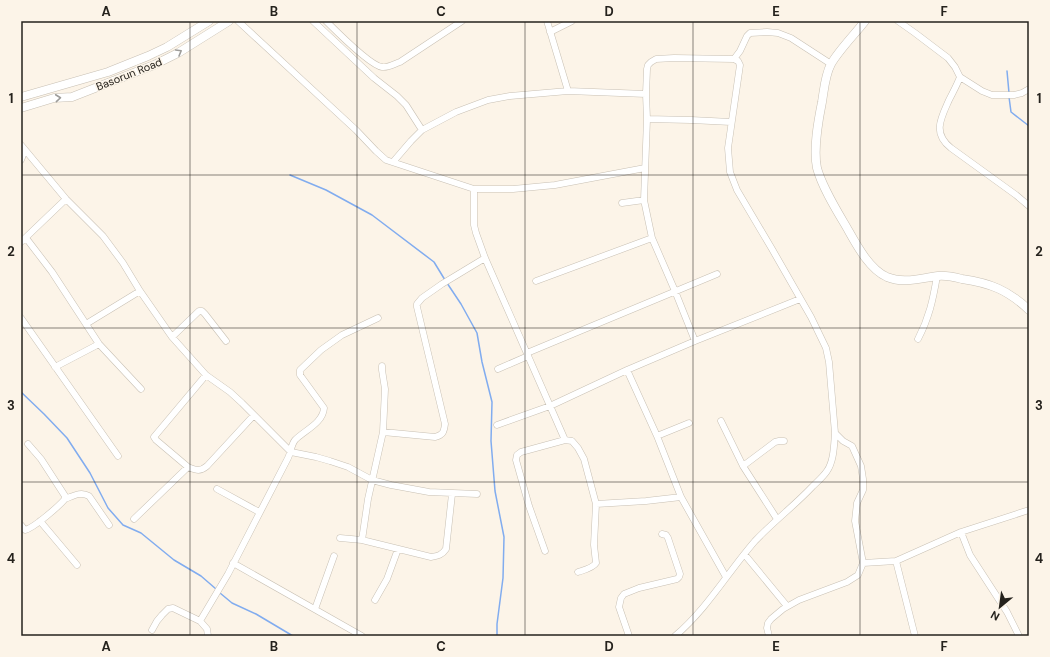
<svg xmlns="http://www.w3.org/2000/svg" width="1050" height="657" font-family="'DM Sans',sans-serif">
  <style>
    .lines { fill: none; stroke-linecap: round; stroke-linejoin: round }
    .stream { stroke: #81acef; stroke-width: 1.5 }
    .minor-casing { stroke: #c8c0b4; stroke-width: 7 }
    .secondary-casing { stroke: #c8c0b4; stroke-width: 9 }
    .minor { stroke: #fff; stroke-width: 6 }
    .secondary { stroke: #fff; stroke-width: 8 }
    .oneway { stroke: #9d9c99 }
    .grid { fill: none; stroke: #25221d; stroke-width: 1; stroke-opacity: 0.55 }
    .labels { text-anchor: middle; stroke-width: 3; stroke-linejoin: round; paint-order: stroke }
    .street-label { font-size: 11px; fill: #25221d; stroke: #fcf4e8 }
    .neatline { fill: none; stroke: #25221d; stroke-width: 1.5 }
    .grid-label { font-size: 13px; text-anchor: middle; font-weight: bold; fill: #25221d }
  </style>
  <rect width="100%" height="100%" fill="#fcf4e8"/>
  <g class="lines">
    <!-- stream -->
    <path class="stream" d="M1007 71 1009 93
      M1009 97 1011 112 1029 126
      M290 175 326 190 372 215 434 262 445 280
      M447 283 461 304 477 333 482 362 492 402 491 441 495 491 504 537 503 578 497 624V636
      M21 392 44 414 67 438 90 473 108 508 123 525 141 533 174 560 201 576 216 589
      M220 593 232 603 256 614 293 636"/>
    <defs>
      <path id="minor" d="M238 21 356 130 376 151 386 160 474 189H513L555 185 645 168
        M313 21 374 78 397 96 406 105 422 130
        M326 21C335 30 371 66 382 67 388 68 394 64 400 62L462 21
        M547 21 568 91
        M898 21 915 33 948 58 955 67 960 77 982 91 992 95H1014L1022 93 1029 89
        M550 32 572 21
        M734 59 740 51 747 36 750 33 767 32 778 33 791 38 831 64
        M960 77C957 85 953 92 949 100 941 118 932 133 951 148L1016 195 1029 206
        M647 119 691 120 731 122
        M21 145 66 199 103 236 123 263 140 291 172 337 206 375 230 392 242 403 291 452 316 457 330 461 348 467 372 480 391 485 429 492 477 494
        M21 160 25 150
        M393 162 411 141 422 130 456 112 488 100 510 96 568 91 646 94
        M474 189V225L476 233 485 258 565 440 572 441 578 448 584 459 596 504 594 545 596 563C593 568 584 570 578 572
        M622 203 644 200
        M26 238 52 272 99 344 141 389
        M21 242 66 199
        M536 281 652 238
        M21 318 118 456
        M86 324 140 291
        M172 337 199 311H202L205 314 226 341
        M918 339C929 318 933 300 937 276
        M695 341 675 291 652 238 644 200 647 119 646 94 647 69 648 65 651 62 656 59 674 58 734 59 738 61 740 65 728 148 730 172 737 190 772 249 811 317 826 348 829 362 835 433 843 441 852 446 861 466 863 479V490L857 503 855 521 863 563 858 575 847 582 799 600 783 609 771 619 768 623 767 628 769 636
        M527 353 717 274
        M382 366V370L385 389 383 432 368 499 362 540 431 557C438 556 442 555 446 549L452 494
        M55 367 99 344
        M498 369 528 356
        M627 370 657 436 681 497 726 577
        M721 421 743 466 777 519
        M497 425 550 406 627 370 695 341 800 299
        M383 432 435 437C443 435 444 432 445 424L417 307V304L422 298 442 284 485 258
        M657 436 689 423
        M743 466 775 442 779 441H784
        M188 467 156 440 154 437 206 375
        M217 489 259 512
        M65 499C73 496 81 491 89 496L109 525
        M596 504 646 501 681 497
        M134 519 188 467C196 470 200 472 207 466L254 415
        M40 521 77 565
        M21 525 25 530C34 528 59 506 65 499V496L41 459 28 444
        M961 532 970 555 1007 612 1019 636
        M340 538 362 540
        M545 551 529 506 516 460 517 455 521 452 565 440
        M745 555 787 606
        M896 561 915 636
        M233 563 362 636
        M863 563 896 561 961 532 1029 510
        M375 600 387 579 398 549
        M315 609 334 556
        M200 621 228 574 288 458C291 452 291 445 295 440 305 430 323 423 324 408L300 375V370L321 350 342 335 378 318
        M152 630 157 621 162 615 168 609 173 608 200 621 207 629 208 636
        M629 636 619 607 621 598 624 594 639 588 677 579 679 577 680 574 668 538 666 535 662 534
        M675 636C707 609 728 572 755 541 773 522 794 506 812 487 817 482 823 477 827 471 834 461 834 445 835 433"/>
      <path id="secondary" d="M865 21C855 34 839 50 831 64 825 75 824 90 822 102 818 122 813 149 817 168 822 187 837 211 847 228 856 244 869 269 887 277 904 284 921 278 938 276 946 275 954 277 962 279 990 283 1008 290 1029 310
        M21 97 108 72 148 56 167 47 209 21
        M21 108 54 98 72 97 154 65 178 53 229 21"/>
    </defs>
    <!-- minor casing -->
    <use href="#minor" class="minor-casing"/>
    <!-- secondary casing -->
    <use href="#secondary" class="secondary-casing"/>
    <!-- minor -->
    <use href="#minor" class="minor"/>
    <!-- secondary -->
    <use href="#secondary" class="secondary"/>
  </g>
  <!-- one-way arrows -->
  <defs><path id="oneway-chevron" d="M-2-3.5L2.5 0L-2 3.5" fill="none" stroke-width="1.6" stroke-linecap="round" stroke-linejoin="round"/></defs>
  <g class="oneway">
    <use href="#oneway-chevron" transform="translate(179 52) rotate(-30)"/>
    <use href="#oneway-chevron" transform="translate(58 98) rotate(-6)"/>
  </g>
  <!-- grid -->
  <path class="grid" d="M190 21V636M357 21V636M525 21V636M693 21V636M860 21V636M21 175H1029M21 328H1029M21 482H1029"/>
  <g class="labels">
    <!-- street labels -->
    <g class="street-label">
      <text transform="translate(129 74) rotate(-22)" y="4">Basorun Road</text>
    </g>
  </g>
  <!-- border -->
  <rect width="1050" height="657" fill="none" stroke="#fcf4e8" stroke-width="44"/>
  <!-- north arrow -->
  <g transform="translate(1000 607) rotate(209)" stroke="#fcf4e8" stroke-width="3" paint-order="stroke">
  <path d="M0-3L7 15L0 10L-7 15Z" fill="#25221d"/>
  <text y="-6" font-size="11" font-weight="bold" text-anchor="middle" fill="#25221d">N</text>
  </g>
  <rect x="22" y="22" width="1006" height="613" class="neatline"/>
  <g class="grid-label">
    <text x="106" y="16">A</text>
    <text x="274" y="16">B</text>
    <text x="441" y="16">C</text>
    <text x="609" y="16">D</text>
    <text x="776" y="16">E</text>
    <text x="944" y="16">F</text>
    <text x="11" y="103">1</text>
    <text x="1039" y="103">1</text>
    <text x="11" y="256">2</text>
    <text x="1039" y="256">2</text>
    <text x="11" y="410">3</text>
    <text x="1039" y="410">3</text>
    <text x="11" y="563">4</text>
    <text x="1039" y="563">4</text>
    <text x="106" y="651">A</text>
    <text x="274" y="651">B</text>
    <text x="441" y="651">C</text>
    <text x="609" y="651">D</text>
    <text x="776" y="651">E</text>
    <text x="944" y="651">F</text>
  </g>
</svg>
